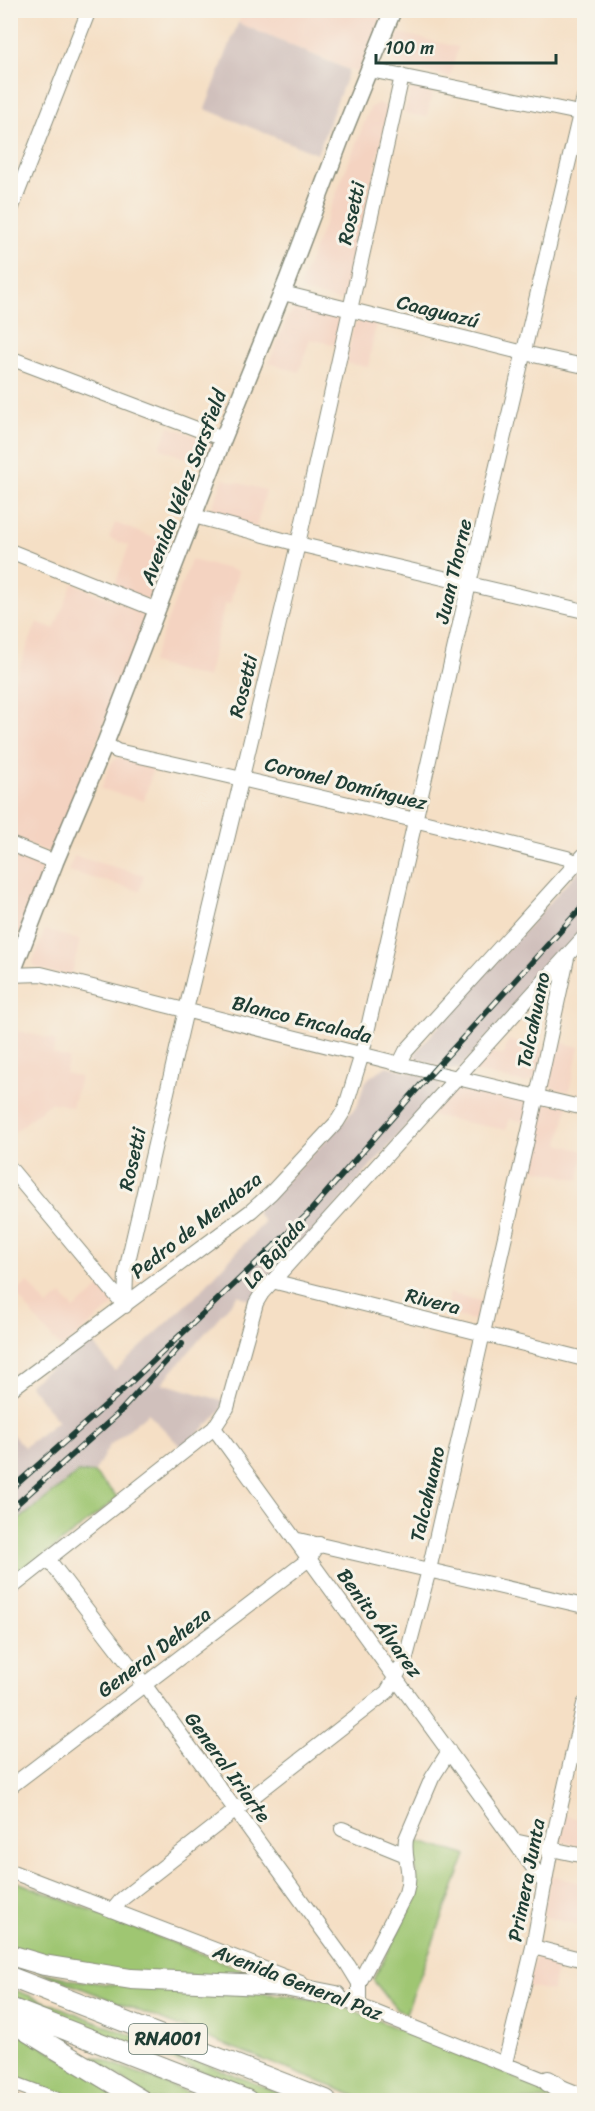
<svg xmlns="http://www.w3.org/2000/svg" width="595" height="2111" font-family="Sriracha,sans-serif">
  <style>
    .built { fill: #f4d3c1 }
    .industrial { fill: #d0c0bc }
    .green { fill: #9fc672; stroke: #5f8253; stroke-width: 1.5 }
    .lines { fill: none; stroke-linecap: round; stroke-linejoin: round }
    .minor-casing { stroke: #8a8e7c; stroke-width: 16 }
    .major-casing { stroke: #8a8e7c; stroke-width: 19 }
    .highway-casing { stroke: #8a8e7c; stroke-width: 22 }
    .minor { stroke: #fff; stroke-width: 14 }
    .major { stroke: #fff; stroke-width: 16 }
    .highway { stroke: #fff; stroke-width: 20 }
    .rail-casing { stroke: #1f3d34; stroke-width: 6 }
    .rail { stroke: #f7f3e8; stroke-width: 4; stroke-dasharray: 11; stroke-linecap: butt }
    .labels { text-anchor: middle; stroke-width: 6; stroke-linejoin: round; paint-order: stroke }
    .shield { fill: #f7f3e8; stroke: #60746a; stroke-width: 1.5 }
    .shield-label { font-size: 18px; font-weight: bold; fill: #1f3d34 }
    .street-label { font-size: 20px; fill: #1f3d34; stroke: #f7f3e8 }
  </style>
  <rect width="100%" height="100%" fill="#f7f3e8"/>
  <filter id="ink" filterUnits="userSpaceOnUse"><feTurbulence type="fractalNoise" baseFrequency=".0167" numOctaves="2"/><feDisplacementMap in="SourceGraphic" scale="12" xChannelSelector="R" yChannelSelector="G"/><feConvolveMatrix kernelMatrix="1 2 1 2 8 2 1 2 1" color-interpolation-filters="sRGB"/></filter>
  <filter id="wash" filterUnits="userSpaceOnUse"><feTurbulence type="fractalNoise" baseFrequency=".008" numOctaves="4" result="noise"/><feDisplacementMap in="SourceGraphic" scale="24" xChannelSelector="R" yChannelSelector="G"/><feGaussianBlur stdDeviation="1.35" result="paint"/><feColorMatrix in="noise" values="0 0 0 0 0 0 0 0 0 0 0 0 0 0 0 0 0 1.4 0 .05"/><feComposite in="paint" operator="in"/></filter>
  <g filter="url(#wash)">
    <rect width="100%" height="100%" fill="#f5dfc5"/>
    <!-- built -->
    <path class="built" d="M243 11H388L363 75 238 23Z
      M399 33 458 47 450 77 398 66 394 63 391 54Z
      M418 85 433 87 427 117 404 113 411 90Z
      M378 103 389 108 346 298 339 301 302 291 300 285 370 108Z
      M307 306 338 315 341 321 336 345 310 339 299 372 269 363 287 317 295 309Z
      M365 320 376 323 368 367 346 363 353 327 360 321Z
      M169 426 208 441 212 445 213 448 207 467 160 448Z
      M223 479 266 490 256 528 214 516 212 508Z
      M115 523 175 546 156 594 152 599H145L114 587 129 546 109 538Z
      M191 560 238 571 230 604 225 603 207 678 151 663Z
      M73 583 141 612 145 618V622L54 850 48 852 11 838V792L16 778 11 775 10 680 14 681 37 622 54 629Z
      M118 757 154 765 144 801 101 789 111 763Z
      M18 854 45 867 10 964V874Z
      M74 856 144 875 140 891 68 871Z
      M45 930 80 940 71 977 36 968 34 965 33 961Z
      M11 1029 56 1040 53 1054 69 1058 65 1073 80 1077 72 1107 51 1102 11 1135Z
      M508 1040 545 1049 535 1078 525 1083 471 1071 486 1051 504 1055Z
      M556 1041 579 1047 569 1092 553 1088 548 1083V1076Z
      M462 1084 530 1098 526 1122 510 1119 506 1130 429 1115 456 1086Z
      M542 1103 568 1105 559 1144 584 1151 579 1180 525 1167Z
      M28 1282 47 1306 62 1295 74 1309 101 1287 115 1304 61 1349 15 1293Z
      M449 1293 485 1302 480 1317 474 1320 445 1314Z
      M564 1815 584 1820V1847L565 1843 561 1839 560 1833Z
      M551 1876 584 1884V1900L578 1925 542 1916Z
      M539 1955 559 1958 552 1991 526 1986 536 1958Z"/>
    <!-- industrial -->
    <path class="industrial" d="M238 23 349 70 317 154 205 109Z
      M584 864V929L459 1069 449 1070 415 1057 416 1052Z
      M387 1066 440 1080 441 1087 252 1301 238 1295 162 1383 224 1401 221 1411 183 1449 148 1413 109 1446 94 1473H78L11 1526V1433L24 1447 58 1421 29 1384 89 1338 115 1371 194 1298 264 1222 256 1212 315 1152 358 1105 364 1084 370 1077Z"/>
    <!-- green -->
    <path class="green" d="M78 1473H94L118 1498 11 1581V1526Z
      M416 1841 466 1855 406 2013 397 2010 373 1980C387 1951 414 1910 416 1879 417 1869 414 1860 411 1851Z
      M10 1879 269 1980 119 1973 11 1952Z
      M35 1970 74 1980 115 1985 283 1995 333 2002 506 2073 558 2100H366Z
      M10 1988 298 2100H274L11 1997Z
      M10 2027 133 2100H70L11 2077Z
      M94 2056 207 2100H151L123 2079 93 2060Z"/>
  </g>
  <g filter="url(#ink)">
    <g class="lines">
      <defs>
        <path id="minor" d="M370 70 584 114
          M10 212 89 10
          M283 293 524 353 584 366
          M10 358 223 439
          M194 516 298 544 584 611
          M10 551 157 610
          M105 744 117 751C268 784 417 820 567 858L577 863
          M10 844 55 862
          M10 975 41 974 432 1072 584 1108
          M400 1063 406 1051 584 855
          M10 1168 125 1306
          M272 1281 584 1359
          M125 1306 126 1273 129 1257 186 1010 298 544 402 76
          M10 1390 251 1211 271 1193 337 1122 345 1109 362 1054 469 584 584 97
          M214 1428 545 1884
          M294 1539 584 1606
          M48 1559 144 1684 348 1965 359 1983V2005
          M10 1589 214 1428 227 1408 256 1303 262 1293 584 937
          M10 1787 309 1559 319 1544
          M342 1829 406 1855
          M514 1841 584 1856
          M10 1871 301 1983
          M113 1910 122 1899 387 1692 405 1661 429 1570 537 1096 567 958
          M533 1947 584 1960
          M359 1983 406 1893C413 1871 403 1860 406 1839L432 1778 449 1751
          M327 1993 584 2096
          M505 2063 533 1947 551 1848 584 1704
          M10 2082 58 2100
          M10 2100H12"/>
        <path id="major" d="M10 978 55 862 105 744 223 439 287 281 342 136 393 10"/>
        <path id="highway" d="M10 1955 44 1965 131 1979 285 1986 336 1996
          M10 1977 326 2100
          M10 2008 247 2100
          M10 2021 141 2100
          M548 2081 575 2100"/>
      </defs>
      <!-- minor casing -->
      <use href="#minor" class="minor-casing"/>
      <!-- major casing -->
      <use href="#major" class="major-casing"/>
      <!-- highway casing -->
      <use href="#highway" class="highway-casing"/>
      <!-- minor -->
      <use href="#minor" class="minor"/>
      <!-- major -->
      <use href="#major" class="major"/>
      <!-- highway -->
      <use href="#highway" class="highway"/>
      <defs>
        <path id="rail" d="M10 1490 115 1397 307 1215 432 1072 584 905
          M10 1510 117 1415 182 1344"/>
      </defs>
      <!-- rail casing -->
      <use href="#rail" class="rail-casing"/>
      <!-- rail -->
      <use href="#rail" class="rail"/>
    </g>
  </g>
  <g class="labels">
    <!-- shield labels -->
    <rect class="shield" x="129" y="2024" width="78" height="30" rx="4.5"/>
    <g class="shield-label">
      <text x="168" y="2045">RNA001</text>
    </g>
    <!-- street labels -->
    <g class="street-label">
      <text transform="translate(351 213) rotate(-77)" y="7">Rosetti</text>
      <text transform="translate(438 311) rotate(14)" y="7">Caaguazú</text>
      <text transform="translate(183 487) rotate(-69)" y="7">Avenida Vélez Sarsfield</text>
      <text transform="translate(453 571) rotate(-77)" y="7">Juan Thorne</text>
      <text transform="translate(243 686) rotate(-76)" y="7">Rosetti</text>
      <text transform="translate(346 783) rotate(14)" y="7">Coronel Domínguez</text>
      <text transform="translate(302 1019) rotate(14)" y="7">Blanco Encalada</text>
      <text transform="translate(533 1020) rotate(-78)" y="7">Talcahuano</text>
      <text transform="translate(132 1159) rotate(-77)" y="7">Rosetti</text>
      <text transform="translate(196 1225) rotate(-38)" y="7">Pedro de Mendoza</text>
      <text transform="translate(274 1253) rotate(-50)" y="7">La Bajada</text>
      <text transform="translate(433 1301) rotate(14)" y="7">Rivera</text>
      <text transform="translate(427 1494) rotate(-77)" y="7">Talcahuano</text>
      <text transform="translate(380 1623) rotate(54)" y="7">Benito Álvarez</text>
      <text transform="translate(154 1652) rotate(-37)" y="7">General Deheza</text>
      <text transform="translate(228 1767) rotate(54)" y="7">General Iriarte</text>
      <text transform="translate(526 1880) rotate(-79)" y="7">Primera Junta</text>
      <text transform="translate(298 1982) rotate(21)" y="7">Avenida General Paz</text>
    </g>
  </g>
  <!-- margin -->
  <rect width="595" height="2111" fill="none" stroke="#f7f3e8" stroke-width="36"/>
  <!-- scale -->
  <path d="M376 54v9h180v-9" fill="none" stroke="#1f3d34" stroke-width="3"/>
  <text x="385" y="54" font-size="18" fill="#1f3d34" stroke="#f7f3e8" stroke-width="4.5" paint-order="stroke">100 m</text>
</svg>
